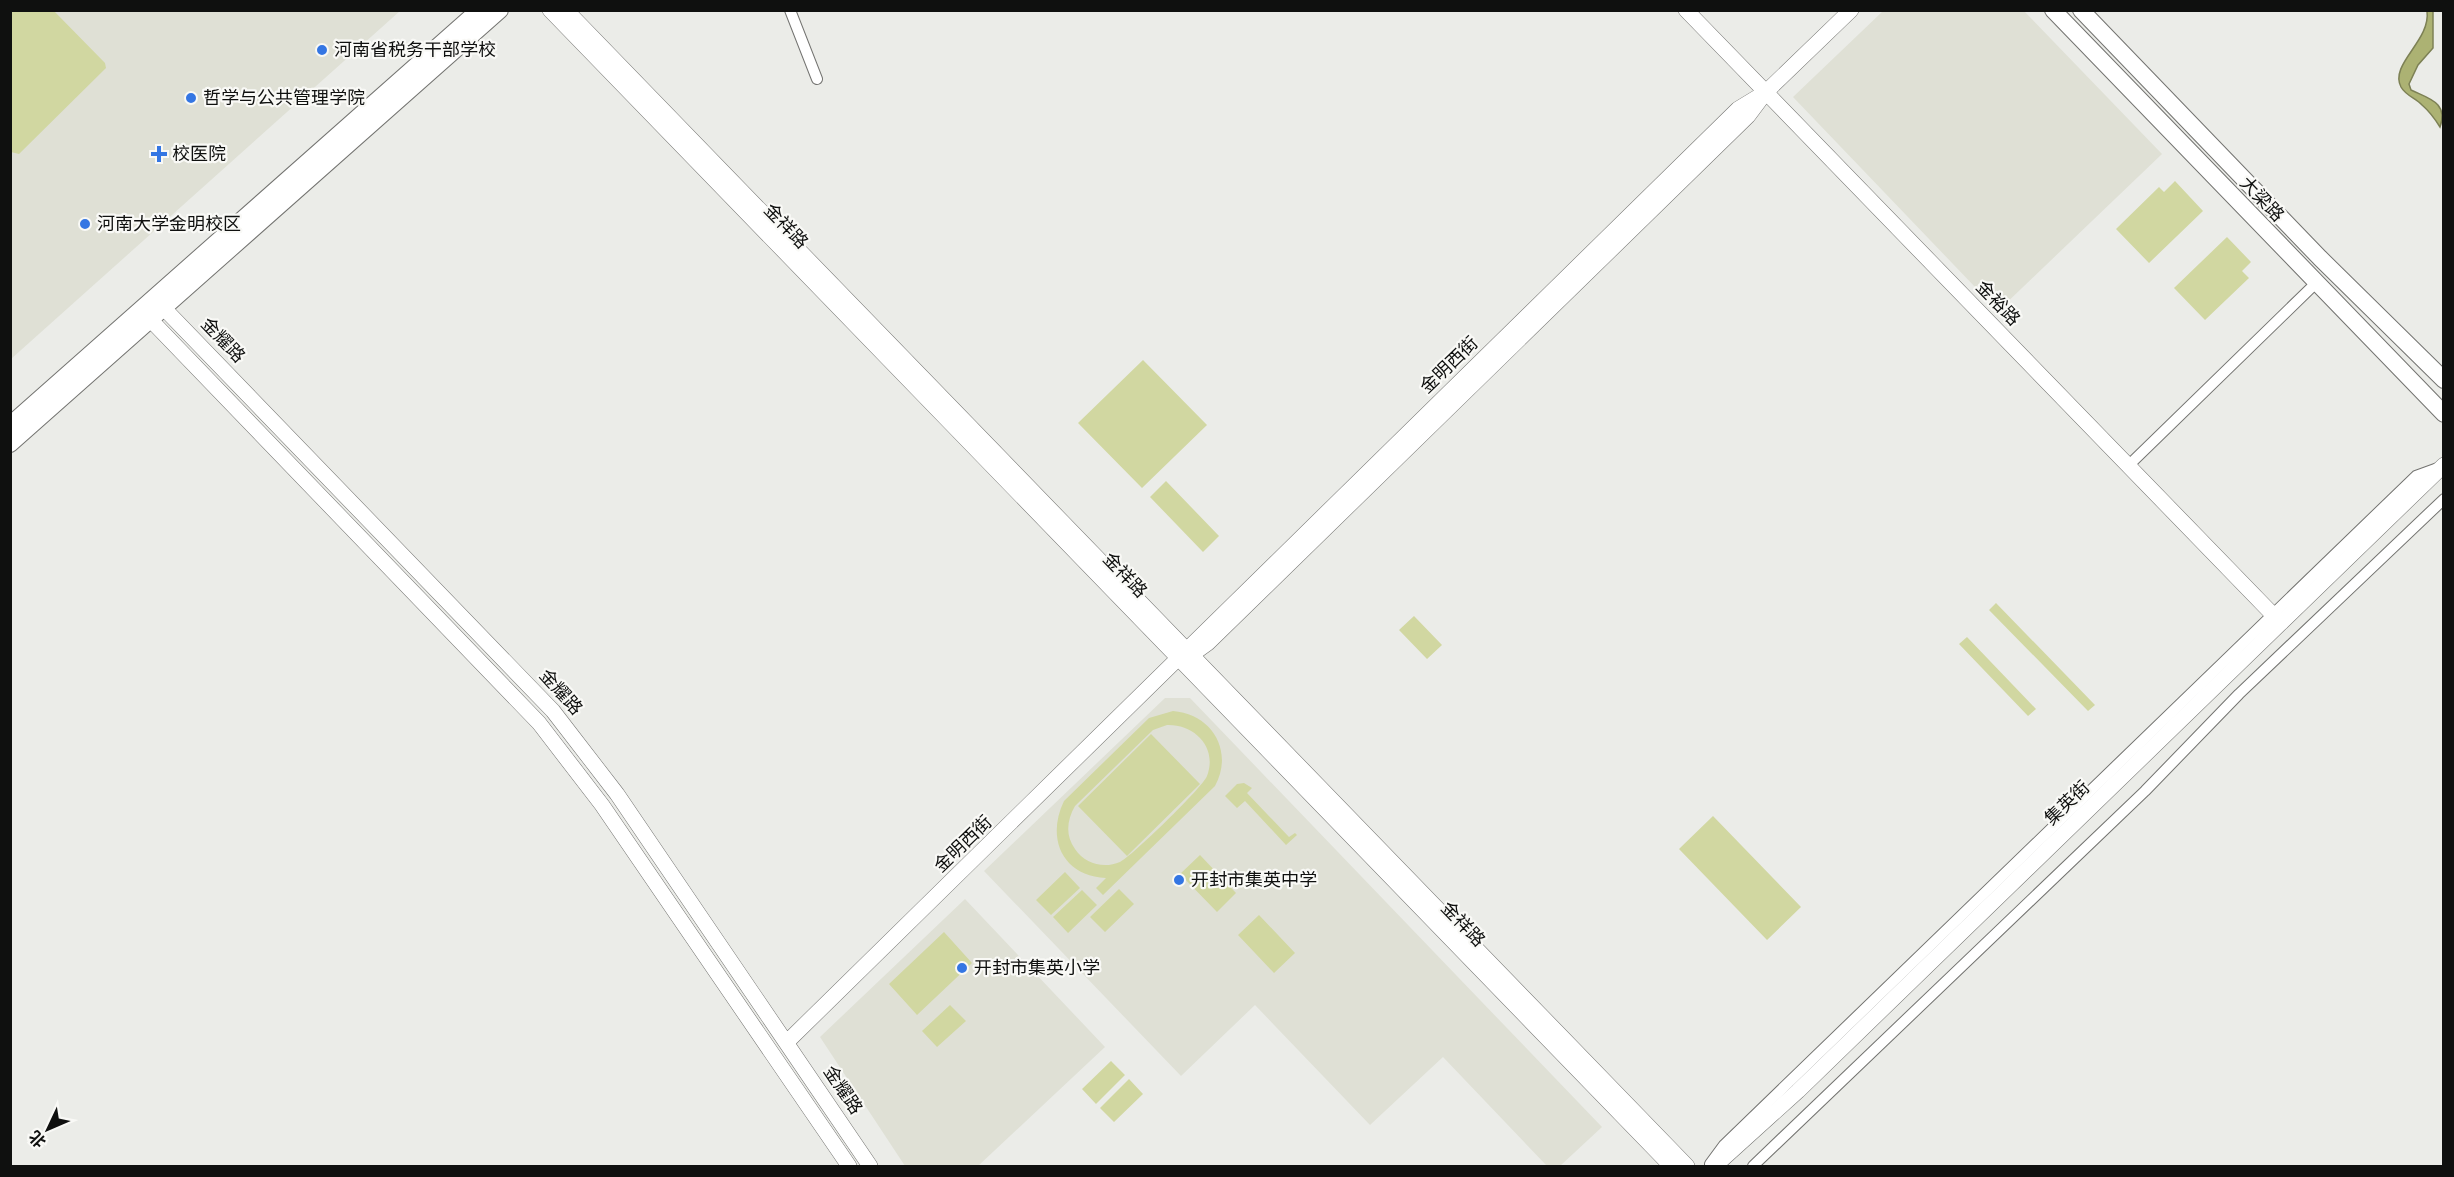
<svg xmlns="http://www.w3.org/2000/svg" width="2454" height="1177" font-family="Rubik,'Noto Sans SC',sans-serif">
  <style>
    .built { fill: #dfe0d5 }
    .green { fill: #d1d7a1; fill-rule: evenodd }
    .water { fill: #acb273; stroke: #7d8155; stroke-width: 1.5 }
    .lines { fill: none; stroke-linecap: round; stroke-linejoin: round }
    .street-casing { stroke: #737370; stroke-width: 12 }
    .secondary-casing { stroke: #737370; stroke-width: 16 }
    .primary-casing { stroke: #737370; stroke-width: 18 }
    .street { stroke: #fff; stroke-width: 10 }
    .secondary { stroke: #fff; stroke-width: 15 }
    .primary { stroke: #fff; stroke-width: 16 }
    .poi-dot { fill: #3476e3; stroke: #f9f9f6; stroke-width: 2 }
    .labels { text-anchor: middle; stroke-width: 4.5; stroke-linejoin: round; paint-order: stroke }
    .poi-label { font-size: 18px; fill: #0f100f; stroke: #f9f9f6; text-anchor: start }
    .street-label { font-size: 18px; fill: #0f100f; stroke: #f9f9f6 }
  </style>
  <rect width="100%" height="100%" fill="#ebece8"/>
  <!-- built -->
  <path class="built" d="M11 11H400L11 359Z
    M1883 11H2024L2162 154 1998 311 1793 97Z
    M1165 698H1190L1602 1127 1560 1166H1547L1443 1057 1370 1125 1255 1005 1181 1076 984 871Z
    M965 899 1105 1047 978 1166H905L820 1037Z"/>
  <!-- green -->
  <path class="green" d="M11 10 54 11 105 63 106 68 19 154 11 152Z
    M2175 181 2203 211 2149 263 2116 229 2159 187 2164 192Z
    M2227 237 2251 262 2242 271 2249 278 2205 320 2174 288Z
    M1143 360 1207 425 1142 488 1078 423Z
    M1166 481 1219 536 1203 552 1150 497Z
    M1996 603 2095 705 2088 711 1989 610Z
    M1414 616 1442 645 1427 659 1399 630Z
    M1967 637 2036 709 2028 716 1959 644Z
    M1173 711C1212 714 1234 751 1215 786L1103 895 1096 888 1106 878C1062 876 1046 838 1064 801L1149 718ZM1167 725C1194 724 1218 747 1207 776 1203 787 1131 857 1120 862 1104 869 1085 864 1075 849 1065 835 1067 820 1075 806L1153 730Z
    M1151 734 1200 784 1127 856 1078 806Z
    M1244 783 1252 788 1247 793 1289 837 1295 833 1297 835 1286 845 1245 801 1237 808 1225 796 1237 784Z
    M1713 816 1801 907 1767 940 1679 849Z
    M1200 855 1236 893 1217 912 1180 874Z
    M1065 872 1080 888 1051 915 1036 900Z
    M1119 889 1134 904 1105 932 1090 917Z
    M1082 890 1097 905 1068 933 1053 917Z
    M1259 915 1295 953 1274 973 1238 935Z
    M944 932 972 963 917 1015 889 984Z
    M950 1005 966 1021 937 1047 922 1031Z
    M1111 1061 1125 1075 1096 1104 1082 1089Z
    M1129 1079 1143 1094 1114 1122 1100 1108Z"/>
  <!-- water -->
  <path class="water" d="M2427 11H2433V48L2418 65 2409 84 2411 90C2427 98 2449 102 2440 127 2435 119 2429 111 2422 105 2416 98 2406 96 2401 87 2389 64 2431 41 2427 11Z"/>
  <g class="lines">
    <defs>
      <path id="street" d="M790 10 817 79
        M2129 465 2316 283
        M1710 1164 1724 1145 2416 476 2438 468
        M1753 1166 2145 791 2239 694 2444 499"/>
      <path id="secondary" d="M550 10 1671 1166
        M566 10 1687 1166
        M1686 10 2281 623
        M155 299 553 711 617 794 870 1166
        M143 312 539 723 602 805 849 1166
        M1190 656 1208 643 1748 116 1766 92 1851 10
        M787 1042 1738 109 1766 92
        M1715 1166 1798 1091 2444 465"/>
      <path id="primary" d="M2053 10 2444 414
        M2081 10 2320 258 2444 380
        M10 425 479 10
        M10 444 500 10"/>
    </defs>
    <!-- street casing -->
    <use href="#street" class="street-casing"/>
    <!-- secondary casing -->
    <use href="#secondary" class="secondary-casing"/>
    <!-- primary casing -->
    <use href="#primary" class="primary-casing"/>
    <!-- street -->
    <use href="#street" class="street"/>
    <!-- secondary -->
    <use href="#secondary" class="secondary"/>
    <!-- primary -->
    <use href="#primary" class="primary"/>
  </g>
  <!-- markers -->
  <g class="poi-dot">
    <circle cx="322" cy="50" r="6"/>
    <circle cx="191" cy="98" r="6"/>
    <path d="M156 145h6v6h6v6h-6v6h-6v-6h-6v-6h6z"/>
    <circle cx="85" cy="224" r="6"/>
    <circle cx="1179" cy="880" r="6"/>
    <circle cx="962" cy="968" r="6"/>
  </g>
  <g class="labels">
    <!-- poi labels -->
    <g class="poi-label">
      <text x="334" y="56">河南省税务干部学校</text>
      <text x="203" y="104">哲学与公共管理学院</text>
      <text x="172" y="160">校医院</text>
      <text x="97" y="230">河南大学金明校区</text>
      <text x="1191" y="886">开封市集英中学</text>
      <text x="974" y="974">开封市集英小学</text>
    </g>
    <!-- street labels -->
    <g class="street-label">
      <text transform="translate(2262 199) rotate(46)" y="6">大梁路</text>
      <text transform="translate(786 226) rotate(46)" y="6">金祥路</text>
      <text transform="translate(1998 303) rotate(46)" y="6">金裕路</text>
      <text transform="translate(223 340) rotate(46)" y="6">金耀路</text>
      <text transform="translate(1449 365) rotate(-44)" y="6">金明西街</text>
      <text transform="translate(1125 575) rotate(46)" y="6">金祥路</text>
      <text transform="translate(561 692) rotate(48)" y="6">金耀路</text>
      <text transform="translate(2067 803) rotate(-44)" y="6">集英街</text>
      <text transform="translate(963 844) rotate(-44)" y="6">金明西街</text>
      <text transform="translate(1463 924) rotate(46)" y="6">金祥路</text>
      <text transform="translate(843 1090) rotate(56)" y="6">金耀路</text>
    </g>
  </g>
  <!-- border -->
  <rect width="2454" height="1177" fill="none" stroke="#0f100f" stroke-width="24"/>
  <!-- north arrow -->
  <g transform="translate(48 1129) rotate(226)" stroke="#f9f9f6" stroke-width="4.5" paint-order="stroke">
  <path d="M0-4.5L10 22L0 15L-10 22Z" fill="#0f100f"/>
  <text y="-9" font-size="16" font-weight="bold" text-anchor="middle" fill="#0f100f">北</text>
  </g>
</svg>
